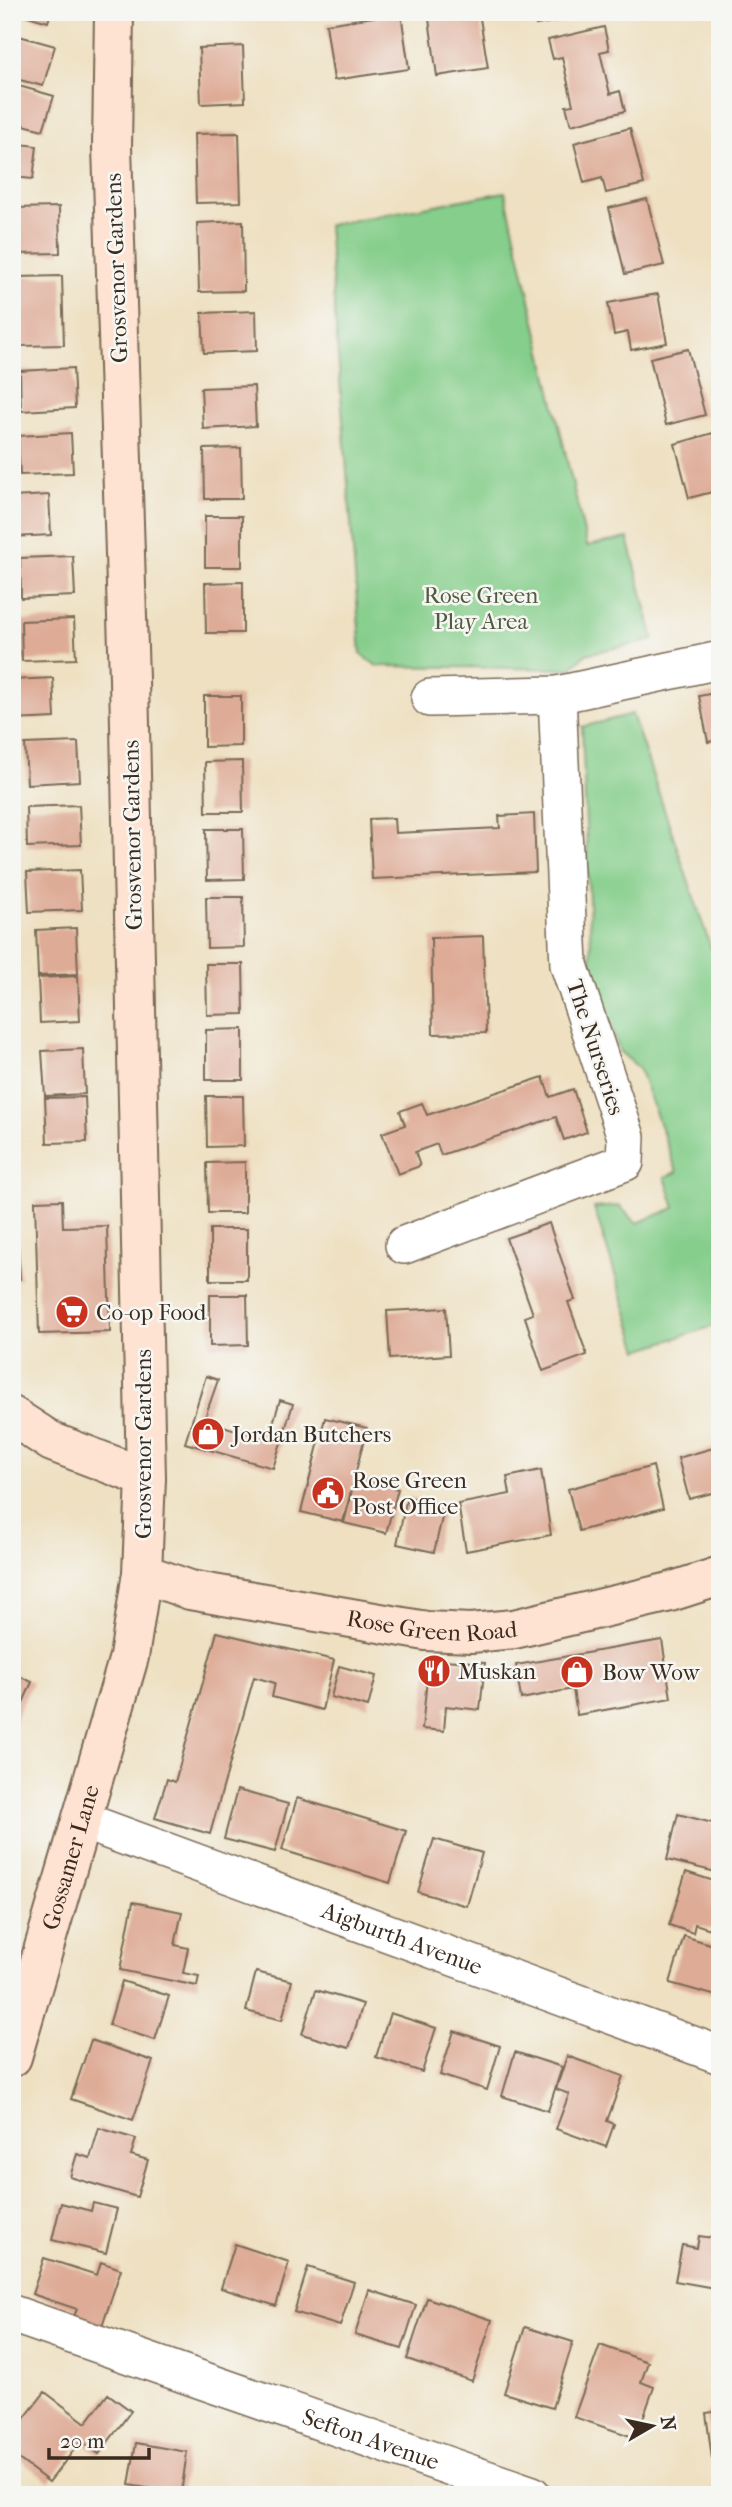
<svg xmlns="http://www.w3.org/2000/svg" width="732" height="2507" font-family="'IM FELL French Canon',serif">
  <style>
    .green { fill: #85ce8b; stroke: #607c54; stroke-width: 2 }
    .building { fill: #deab96 }
    .lines { fill: none; stroke-linecap: round; stroke-linejoin: round }
    .street-casing { stroke: #7a6a57; stroke-width: 40 }
    .secondary-casing { stroke: #7a6a57; stroke-width: 42 }
    .street { stroke: #fff; stroke-width: 37 }
    .secondary { stroke: #fee3d2; stroke-width: 38 }
    .labels { text-anchor: middle; stroke-width: 5; stroke-linejoin: round; paint-order: stroke }
    .street-label { font-size: 23px; fill: #3b2a1e; stroke: #f6f6f2 }
    .park-label { font-size: 23px; fill: #515b3f; stroke: #f6f6f2 }
    .poi-label { font-size: 23px; fill: #3b2a1e; stroke: #f6f6f2; text-anchor: start }
  </style>
  <rect width="100%" height="100%" fill="#f6f6f2"/>
  <filter id="ink" filterUnits="userSpaceOnUse"><feTurbulence type="fractalNoise" baseFrequency=".0143" numOctaves="2"/><feDisplacementMap in="SourceGraphic" scale="14" xChannelSelector="R" yChannelSelector="G"/><feConvolveMatrix kernelMatrix="1 2 1 2 8 2 1 2 1" color-interpolation-filters="sRGB"/></filter>
  <filter id="wash" filterUnits="userSpaceOnUse"><feTurbulence type="fractalNoise" baseFrequency=".00686" numOctaves="4" result="noise"/><feDisplacementMap in="SourceGraphic" scale="28" xChannelSelector="R" yChannelSelector="G"/><feGaussianBlur stdDeviation="1.57" result="paint"/><feColorMatrix in="noise" values="0 0 0 0 0 0 0 0 0 0 0 0 0 0 0 0 0 1.4 0 .05"/><feComposite in="paint" operator="in"/></filter>
  <g filter="url(#wash)">
    <rect width="100%" height="100%" fill="#eee0c1"/>
    <!-- green -->
    <path class="green" d="M505 192 587 546 628 538 654 640 586 654 570 669 377 666 361 654 328 225Z
      M632 714 720 975V1324L639 1350 594 1208 619 1206 637 1223 675 1208 665 1177 677 1172 639 1068 620 1052 592 975 582 727Z"/>
    <g id="blocks">
      <!-- building -->
      <path class="building" d="M15 12H51L48 22Z
        M428 12H479L488 68 437 76Z
        M533 12H594L595 14 536 25Z
        M401 13 409 69 334 80 326 24Z
        M604 27 609 50 600 52 610 94 620 91 625 111 571 125 566 106 573 105 562 57 553 59 548 40Z
        M12 34 55 46 43 86 12 78Z
        M243 46 245 102 201 104 199 48Z
        M12 84 54 96 43 130 12 122Z
        M630 128 644 184 606 193 602 178 584 183 574 143Z
        M239 133 241 202 196 203 194 134Z
        M12 143 37 146 33 179 12 177Z
        M647 199 664 265 625 274 609 208Z
        M59 207 60 253 15 254 14 208Z
        M243 221 244 291 199 292 197 223Z
        M62 276 64 345 19 346 17 277Z
        M658 294 667 343 631 350 628 332 614 335 608 303Z
        M256 311 257 351 204 353 202 313Z
        M688 349 705 415 666 425 650 358Z
        M73 368 75 408 21 411 20 371Z
        M254 386 256 426 203 429 201 388Z
        M71 433 73 473 20 475 18 436Z
        M713 433 720 460V490L689 498 675 444Z
        M241 448 242 499H205L204 449Z
        M49 495 51 535 12 537V497Z
        M205 516H242V567H205Z
        M73 556 75 596 21 598 20 558Z
        M243 582V633H206L205 583Z
        M74 619 76 659 22 661 21 621Z
        M53 678 55 718 12 720V680Z
        M720 692V740L708 742 699 696Z
        M204 696H241V746L204 747Z
        M78 742 80 781 27 784 25 744Z
        M242 761 243 812H206L205 762Z
        M79 805 81 845 27 847 26 807Z
        M534 814 536 872 372 879 369 819 394 818 395 833 500 828 499 816Z
        M206 829H243L244 879 207 880Z
        M80 870 82 910 29 912 27 872Z
        M206 897H243L244 947 207 948Z
        M76 928 78 974 38 976 36 930Z
        M483 936 486 1033 433 1034 431 938Z
        M206 964H243L244 1014 207 1015Z
        M78 976 80 1021 40 1023 38 978Z
        M243 1029V1080H206V1030Z
        M83 1049 85 1094 45 1096 42 1051Z
        M543 1077 550 1097 573 1089 587 1132 564 1140 556 1117 441 1155 437 1144 415 1152 420 1166 398 1174 382 1133 405 1125 400 1111 422 1103 427 1115Z
        M206 1096H243L244 1146 207 1147Z
        M85 1097 87 1142 47 1143 45 1098Z
        M245 1162V1213H208L207 1163Z
        M62 1200 63 1227 107 1226 110 1332 39 1334 35 1201Z
        M549 1223 575 1300 568 1302 587 1355 543 1371 525 1317 533 1314 506 1238Z
        M12 1227H17L20 1279H12Z
        M210 1229H247V1280H210Z
        M210 1295H247L248 1345 210 1346Z
        M446 1308 449 1355 390 1359 387 1311Z
        M206 1376 218 1380 204 1420 268 1440 280 1400 293 1404 273 1468 185 1443Z
        M325 1418 367 1428 343 1522 301 1512Z
        M720 1446V1491L689 1499 678 1458Z
        M653 1466 663 1508 579 1531 568 1489Z
        M541 1470 551 1535 466 1551 458 1504 510 1494 507 1477Z
        M355 1478 398 1489 386 1533 344 1523Z
        M407 1497 445 1505 434 1552 397 1544Z
        M217 1632 334 1660 322 1710 272 1697 275 1683 254 1677 210 1834 155 1818 167 1779 175 1782Z
        M662 1640 671 1698 577 1715 573 1689 521 1699 516 1665Z
        M429 1659 485 1663 480 1710 446 1706 444 1731 422 1729Z
        M339 1666 376 1676 368 1707 331 1697Z
        M12 1673 32 1682 12 1728Z
        M237 1790 288 1804 275 1852 224 1839Z
        M297 1798 406 1831 390 1883 282 1850Z
        M678 1814 720 1825V1873L667 1860Z
        M434 1839 482 1853 467 1906 418 1892Z
        M686 1872 720 1883V1932L695 1924 693 1933 669 1925Z
        M133 1902 182 1912 175 1945 188 1948 183 1973 199 1976 197 1986 120 1970Z
        M684 1936 720 1947V1997L670 1983Z
        M256 1972 292 1981 282 2020 246 2011Z
        M122 1981 169 1996 155 2040 109 2025Z
        M316 1990 363 2004 349 2048 302 2034Z
        M390 2013 436 2028 422 2072 376 2057Z
        M454 2031 500 2046 487 2090 440 2075Z
        M91 2040 153 2061 133 2120 71 2099Z
        M515 2052 562 2067 548 2111 502 2096Z
        M567 2056 623 2076 607 2121 614 2124 606 2147 556 2129 569 2094 556 2089Z
        M99 2128 136 2139 131 2155 148 2160 137 2197 70 2177 77 2154 90 2158Z
        M61 2203 91 2211 93 2203 117 2209 106 2253 52 2240Z
        M699 2236 720 2239V2289L675 2281 682 2245 697 2248Z
        M235 2244 289 2262 276 2306 221 2288Z
        M44 2258 97 2275 101 2262 121 2269 101 2330 72 2321 77 2309 32 2294Z
        M308 2267 354 2282 340 2326 294 2312Z
        M369 2290 416 2305 402 2349 355 2335Z
        M427 2298 492 2320 472 2381 407 2359Z
        M525 2327 573 2342 552 2408 504 2393Z
        M600 2345 648 2362 641 2382 654 2387 636 2438 574 2417Z
        M45 2392 86 2423 108 2394 131 2411 99 2454 81 2441 49 2482 12 2454V2434Z
        M720 2411V2458L712 2459 706 2413Z
        M136 2443 187 2452 181 2494 129 2485Z
        M12 2488 40 2494V2495H12Z"/>
    </g>
  </g>
  <g filter="url(#ink)">
    <use href="#blocks" fill-opacity="0" stroke="#7a6a57" stroke-width="2"/>
    <g class="lines">
      <defs>
        <g id="street">
          <path d="M430 698 557 695 720 660"/>
          <path d="M404 1245 625 1162 626 1137 569 965 557 695"/>
          <path id="s1" d="M83 1821 720 2055"/>
          <path id="s2" d="M12 2314 532 2495"/>
        </g>
        <g id="secondary">
          <path d="M12 1416 52 1442 146 1478"/>
          <path id="s3" d="M142 1573 190 1590 426 1631 471 1633 514 1629 670 1592 720 1576"/>
          <path id="s4" d="M12 2057 129 1657 142 1573 146 1478 129 679 112 147 114 12"/>
        </g>
      </defs>
      <!-- street casing -->
      <use href="#street" class="street-casing"/>
      <!-- secondary casing -->
      <use href="#secondary" class="secondary-casing"/>
      <!-- street -->
      <use href="#street" class="street"/>
      <!-- secondary -->
      <use href="#secondary" class="secondary"/>
    </g>
  </g>
  <!-- icons -->
  <defs>
    <symbol id="supermarket-disc" viewBox="-11 -11 22 22"><circle r="9.5" fill="#c8321e" stroke="#f6f6f2"/><path d="M-6-5.5h2.5l.6 2H6L4.5 2H-2.5L-4.4-4H-6ZM-1.5 3.2a1.3 1.3 0 1 0 .1 0ZM3 3.2a1.3 1.3 0 1 0 .1 0Z" fill="#fff"/></symbol>
    <symbol id="shop-disc" viewBox="-11 -11 22 22"><circle r="9.5" fill="#c8321e" stroke="#f6f6f2"/><path d="M-5-2.5h2.3a2.7 3.5 0 0 1 5.4 0H5L5.5 6h-11ZM-1.5-2.5h3a1.5 2.3 0 0 0-3 0Z" fill="#fff"/></symbol>
    <symbol id="civic-disc" viewBox="-11 -11 22 22"><circle r="9.5" fill="#c8321e" stroke="#f6f6f2"/><path d="M-.6-6.5H3V-4.5H.6V-3L4-1V1h2V6H-6V1h2V-1L-.6-3ZM-1.2 2.5V6h2.4V2.5Z" fill="#fff"/></symbol>
    <symbol id="restaurant-disc" viewBox="-11 -11 22 22"><circle r="9.5" fill="#c8321e" stroke="#f6f6f2"/><path d="M-5-6h1v4h1v-4h1v4h1v-4h1v5L-1.5 .5V6h-2V.5L-5-1ZM5-6V6H3V1.5H1.5Q1.5-4 5-6Z" fill="#fff"/></symbol>
  </defs>
  <g fill-rule="evenodd">
    <use href="#supermarket-disc" x="53" y="1293" width="38" height="38"/>
    <use href="#shop-disc" x="189" y="1415" width="38" height="38"/>
    <use href="#civic-disc" x="309" y="1474" width="38" height="38"/>
    <use href="#restaurant-disc" x="415" y="1652" width="38" height="38"/>
    <use href="#shop-disc" x="558" y="1653" width="38" height="38"/>
  </g>
  <g class="labels">
    <!-- street labels -->
    <g class="street-label">
      <text transform="translate(116 268) rotate(-92)" y="8">Grosvenor Gardens</text>
      <text transform="translate(132 835) rotate(-91)" y="8">Grosvenor Gardens</text>
      <text transform="translate(596 1047) rotate(72)" y="8">The Nurseries</text>
      <text transform="translate(143 1444) rotate(-90)" y="8">Grosvenor Gardens</text>
      <text dy="8" stroke="none"><textPath href="#s3" startOffset="296">Rose Green Road</textPath></text>
      <text dy="8" stroke="none"><textPath href="#s4" startOffset="208">Gossamer Lane</textPath></text>
      <text dy="8" stroke="none"><textPath href="#s1" startOffset="340">Aigburth Avenue</textPath></text>
      <text dy="8" stroke="none"><textPath href="#s2" startOffset="380">Sefton Avenue</textPath></text>
    </g>
    <!-- park labels -->
    <g class="park-label">
      <text x="481" y="603">Rose Green<tspan x="481" dy="26">Play Area</tspan></text>
    </g>
    <!-- poi labels -->
    <g class="poi-label">
      <text x="96" y="1320">Co-op Food</text>
      <text x="232" y="1442">Jordan Butchers</text>
      <text x="352" y="1488">Rose Green<tspan x="352" dy="26">Post Office</tspan></text>
      <text x="458" y="1679">Muskan</text>
      <text x="602" y="1680">Bow Wow</text>
    </g>
  </g>
  <!-- margin -->
  <rect width="732" height="2507" fill="none" stroke="#f6f6f2" stroke-width="42"/>
  <!-- north arrow -->
  <g transform="translate(652 2426) rotate(81)" stroke="#f6f6f2" stroke-width="5" paint-order="stroke">
  <path d="M0-5L12 26L0 18L-12 26Z" fill="#3b2a1e"/>
  <text y="-10" font-size="19" font-weight="bold" text-anchor="middle" fill="#3b2a1e">N</text>
  </g>
  <!-- scale -->
  <path d="M49 2448v10h100v-10" fill="none" stroke="#3b2a1e" stroke-width="3.5"/>
  <text x="60" y="2448" font-size="21" fill="#3b2a1e" stroke="#f6f6f2" stroke-width="5" paint-order="stroke">20 m</text>
</svg>
